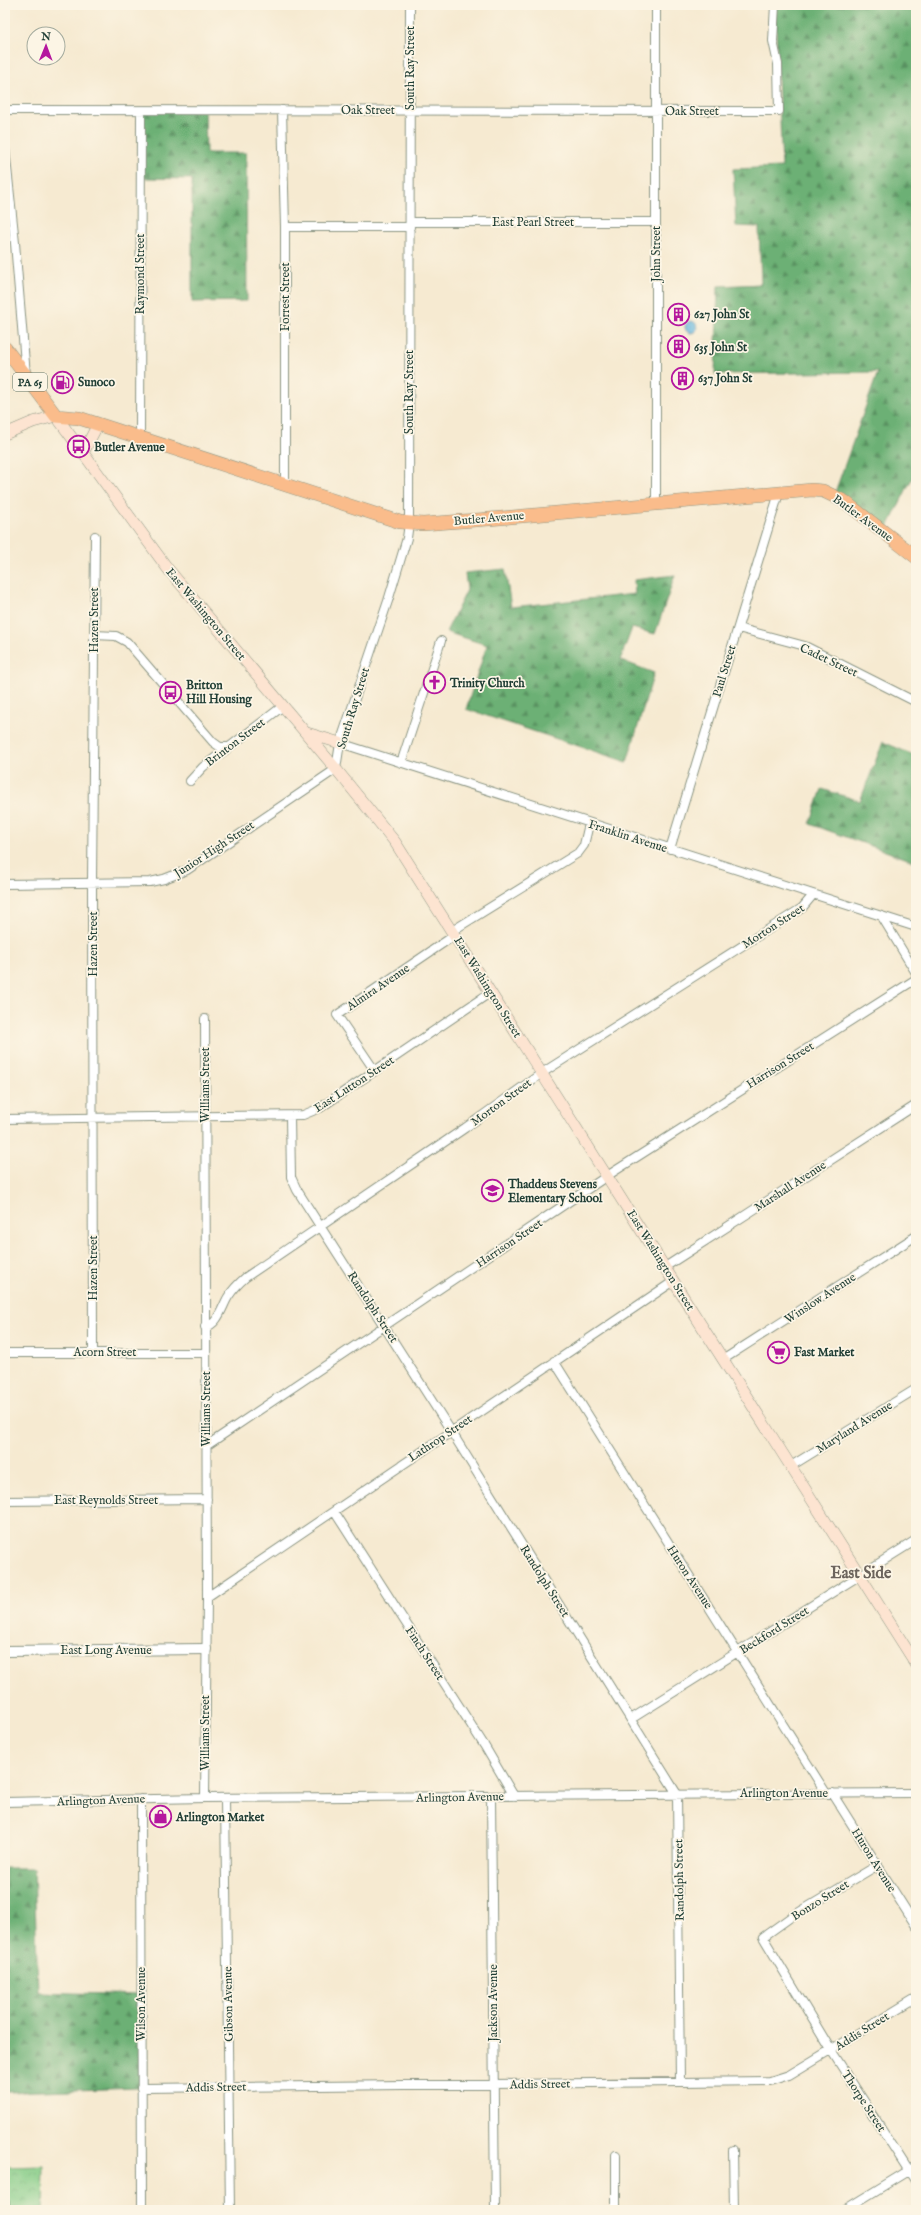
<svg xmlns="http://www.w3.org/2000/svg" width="921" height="2215" font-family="'IM FELL English',serif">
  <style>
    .forest { fill: url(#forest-firs); stroke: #467654 }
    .park { fill: url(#park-crowns); stroke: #52845e }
    .water { fill: url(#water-ripples); stroke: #417989 }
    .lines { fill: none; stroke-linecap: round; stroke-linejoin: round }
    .minor-casing { stroke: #8a9482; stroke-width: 10 }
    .tertiary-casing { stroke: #8a9482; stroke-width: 12 }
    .secondary-casing { stroke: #8a9482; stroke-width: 12 }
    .primary-casing { stroke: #8a9482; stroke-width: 14 }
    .minor { stroke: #fff; stroke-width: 8 }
    .tertiary { stroke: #fff; stroke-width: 10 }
    .secondary { stroke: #fde4d1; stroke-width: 11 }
    .primary { stroke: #fabc8b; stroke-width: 13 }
    .labels { text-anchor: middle; stroke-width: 3.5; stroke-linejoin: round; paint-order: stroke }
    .shield { fill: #fcf5e5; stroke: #617469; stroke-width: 1 }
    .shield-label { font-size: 11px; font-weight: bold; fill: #1f3d34 }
    .street-label { font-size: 12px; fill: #1f3d34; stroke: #fcf5e5 }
    .poi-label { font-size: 12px; font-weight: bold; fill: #1f3d34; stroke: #fcf5e5; text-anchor: start }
    .district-label { font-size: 16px; font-weight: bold; fill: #6c645d; stroke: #fcf5e5 }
  </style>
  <defs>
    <pattern id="forest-firs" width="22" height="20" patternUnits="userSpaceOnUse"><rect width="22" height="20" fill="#6cb074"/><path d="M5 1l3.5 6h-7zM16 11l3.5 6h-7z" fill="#589060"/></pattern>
    <pattern id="park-crowns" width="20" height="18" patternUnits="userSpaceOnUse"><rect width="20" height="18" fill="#85cc87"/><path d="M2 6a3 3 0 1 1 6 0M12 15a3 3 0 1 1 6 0" fill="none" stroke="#6ca76f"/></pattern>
    <pattern id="water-ripples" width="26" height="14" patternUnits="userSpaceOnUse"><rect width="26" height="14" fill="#63b5de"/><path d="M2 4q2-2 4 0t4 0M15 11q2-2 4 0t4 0" fill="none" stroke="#5194b5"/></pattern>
  </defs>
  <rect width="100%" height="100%" fill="#fcf5e5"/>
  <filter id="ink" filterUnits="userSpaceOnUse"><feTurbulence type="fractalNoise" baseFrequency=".025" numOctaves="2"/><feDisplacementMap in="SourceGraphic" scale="8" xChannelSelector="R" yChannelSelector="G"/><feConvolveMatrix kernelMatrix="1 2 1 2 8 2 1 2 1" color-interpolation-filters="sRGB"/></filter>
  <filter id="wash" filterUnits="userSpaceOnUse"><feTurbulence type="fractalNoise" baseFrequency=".012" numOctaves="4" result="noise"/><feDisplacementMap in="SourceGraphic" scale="16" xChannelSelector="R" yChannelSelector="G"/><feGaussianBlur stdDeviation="0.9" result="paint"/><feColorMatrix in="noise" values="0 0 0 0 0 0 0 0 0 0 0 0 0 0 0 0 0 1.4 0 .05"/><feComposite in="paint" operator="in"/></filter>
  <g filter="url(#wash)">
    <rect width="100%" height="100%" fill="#f6ead1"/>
    <!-- forest -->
    <path class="forest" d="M775 5H916V470L885 533 834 495 878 372 715 374 718 286 761 284 759 227 736 226 733 169 782 167Z
      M141 111H205L206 153H246L247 301 192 302V179L141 178Z
      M505 569 511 607 635 594 634 580 675 575 655 634 632 628 620 660 654 673 627 762 466 709 487 645 446 632 467 590 465 573Z
      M883 742 916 756V862L810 824 822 789 860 801Z
      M5 1868H34L38 1992 141 1995V2088L5 2092Z"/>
    <!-- park -->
    <path class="park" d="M44 2166 43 2210H5V2167Z"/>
    <!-- water -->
    <path class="water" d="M685 327a6 6 0 1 1 12 0a6 6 0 1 1-12 0Z"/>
  </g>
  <g filter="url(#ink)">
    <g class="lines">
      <defs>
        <path id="minor" d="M5 110 779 111 778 64 773 41 775 5
          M282 110 285 227V484
          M5 149 15 243 26 375
          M410 222H656
          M285 227H410
          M140 438 141 111
          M656 504V5
          M738 628 805 646 916 702
          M94 635 116 636 127 642 213 742 220 747H229
          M340 743 916 927
          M401 763 441 641
          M190 781 203 767 283 706
          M670 849 779 493
          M5 884 150 882 164 879 187 870 336 769 340 743 388 601 407 538 409 523 410 5
          M882 917 916 973
          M452 931 578 853 584 845 589 824
          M375 1071 337 1015 455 935
          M290 1116 291 1177 297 1190 451 1431 677 1794 680 2082
          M5 1119 303 1115 320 1108 491 992
          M665 1267 916 1105
          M205 1327C218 1325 222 1307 228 1297 233 1289 239 1283 246 1277L465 1128 542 1073 802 908 813 895
          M93 1352 92 883 95 536
          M5 1353H206
          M724 1359 916 1236
          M554 1361 826 1793
          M206 1446 607 1176 916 979
          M791 1466 916 1389
          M5 1501 207 1499
          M334 1511 484 1745 514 1796
          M207 1597 674 1281
          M631 1719 916 1540
          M832 1793 916 1926
          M491 1796 495 2210
          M205 1798 207 1597 205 1019
          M141 1799 142 2210
          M225 1799 230 2210
          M5 1802 205 1798 916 1793
          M878 1865 791 1917 763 1937 831 2050 916 2182
          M141 2088 770 2081 789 2075 916 1998
          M733 2150 734 2210
          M616 2155V2210
          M5 2210V2203
          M844 2210 916 2166"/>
        <path id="tertiary" d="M5 1651 206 1649"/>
        <path id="secondary" d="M5 434 33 422 56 416 168 569 336 769 395 842 916 1664
          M83 453 98 424
          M307 733 340 743"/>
        <path id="primary" d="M5 348 56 416 79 418 400 522 423 524 489 519 812 490 823 491 844 501 916 557"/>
      </defs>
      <!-- minor casing -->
      <use href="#minor" class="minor-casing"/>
      <!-- tertiary casing -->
      <use href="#tertiary" class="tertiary-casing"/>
      <!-- secondary casing -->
      <use href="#secondary" class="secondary-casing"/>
      <!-- primary casing -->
      <use href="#primary" class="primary-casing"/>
      <!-- minor -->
      <use href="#minor" class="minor"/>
      <!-- tertiary -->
      <use href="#tertiary" class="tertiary"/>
      <!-- secondary -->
      <use href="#secondary" class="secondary"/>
      <!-- primary -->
      <use href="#primary" class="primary"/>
    </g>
  </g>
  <!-- icons -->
  <defs>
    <symbol id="building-ring" viewBox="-11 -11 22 22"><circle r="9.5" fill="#fcf5e5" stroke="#b5179e" stroke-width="1.5"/><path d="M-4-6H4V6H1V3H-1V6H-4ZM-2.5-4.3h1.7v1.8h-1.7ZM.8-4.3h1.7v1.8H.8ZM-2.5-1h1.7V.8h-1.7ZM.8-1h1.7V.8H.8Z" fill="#b5179e"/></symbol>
    <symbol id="fuel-ring" viewBox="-11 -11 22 22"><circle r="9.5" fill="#fcf5e5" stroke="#b5179e" stroke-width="1.5"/><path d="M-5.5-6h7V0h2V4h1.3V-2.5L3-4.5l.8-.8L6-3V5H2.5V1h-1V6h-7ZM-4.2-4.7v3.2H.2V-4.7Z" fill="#b5179e"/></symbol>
    <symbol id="bus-ring" viewBox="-11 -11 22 22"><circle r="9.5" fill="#fcf5e5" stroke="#b5179e" stroke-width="1.5"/><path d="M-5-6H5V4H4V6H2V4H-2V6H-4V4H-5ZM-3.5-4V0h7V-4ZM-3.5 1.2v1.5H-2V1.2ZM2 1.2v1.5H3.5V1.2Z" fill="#b5179e"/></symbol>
    <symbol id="church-ring" viewBox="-11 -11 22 22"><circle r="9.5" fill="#fcf5e5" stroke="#b5179e" stroke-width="1.5"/><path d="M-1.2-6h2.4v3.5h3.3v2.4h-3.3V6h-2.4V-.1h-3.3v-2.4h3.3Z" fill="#b5179e"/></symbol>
    <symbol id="school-ring" viewBox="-11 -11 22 22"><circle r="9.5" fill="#fcf5e5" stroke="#b5179e" stroke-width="1.5"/><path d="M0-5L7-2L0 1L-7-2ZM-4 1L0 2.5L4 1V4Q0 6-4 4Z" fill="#b5179e"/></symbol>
    <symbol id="supermarket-ring" viewBox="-11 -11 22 22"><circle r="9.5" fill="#fcf5e5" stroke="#b5179e" stroke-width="1.5"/><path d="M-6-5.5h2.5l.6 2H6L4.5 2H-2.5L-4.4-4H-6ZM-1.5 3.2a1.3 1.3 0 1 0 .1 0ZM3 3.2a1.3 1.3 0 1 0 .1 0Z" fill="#b5179e"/></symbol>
    <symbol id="shop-ring" viewBox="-11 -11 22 22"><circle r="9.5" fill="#fcf5e5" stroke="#b5179e" stroke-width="1.5"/><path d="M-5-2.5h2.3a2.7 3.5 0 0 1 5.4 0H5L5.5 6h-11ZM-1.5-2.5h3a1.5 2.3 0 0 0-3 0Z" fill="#b5179e"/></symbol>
  </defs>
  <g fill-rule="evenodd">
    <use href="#building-ring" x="666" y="302" width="25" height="25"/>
    <use href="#building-ring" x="666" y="334" width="25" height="25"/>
    <use href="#building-ring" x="670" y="366" width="25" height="25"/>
    <use href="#fuel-ring" x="50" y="370" width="25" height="25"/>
    <use href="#bus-ring" x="66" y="434" width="25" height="25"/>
    <use href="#church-ring" x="422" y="670" width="25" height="25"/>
    <use href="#bus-ring" x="158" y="680" width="25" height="25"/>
    <use href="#school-ring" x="480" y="1178" width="25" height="25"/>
    <use href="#supermarket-ring" x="766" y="1340" width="25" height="25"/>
    <use href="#shop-ring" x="148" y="1804" width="25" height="25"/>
  </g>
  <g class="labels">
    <!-- shield labels -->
    <rect class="shield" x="13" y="373" width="34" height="18" rx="3"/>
    <g class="shield-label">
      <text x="30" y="386">PA 65</text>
    </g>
    <!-- street labels -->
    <g class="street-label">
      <text transform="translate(410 68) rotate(-90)" y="4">South Ray Street</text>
      <text x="368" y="114">Oak Street</text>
      <text x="692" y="115">Oak Street</text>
      <text x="533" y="226">East Pearl Street</text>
      <text transform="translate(656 254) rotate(-90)" y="4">John Street</text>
      <text transform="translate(140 274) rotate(-90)" y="4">Raymond Street</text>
      <text transform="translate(285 297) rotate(-90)" y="4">Forrest Street</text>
      <text transform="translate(409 392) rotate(-90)" y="4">South Ray Street</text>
      <text transform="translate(489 518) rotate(-5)" y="4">Butler Avenue</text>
      <text transform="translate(863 518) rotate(36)" y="4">Butler Avenue</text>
      <text transform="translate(206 614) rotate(50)" y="4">East Washington Street</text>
      <text transform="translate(94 620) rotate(-90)" y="4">Hazen Street</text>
      <text transform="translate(829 660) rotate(25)" y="4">Cadet Street</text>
      <text transform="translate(724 671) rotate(-73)" y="4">Paul Street</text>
      <text transform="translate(353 708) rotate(-73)" y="4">South Ray Street</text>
      <text transform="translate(235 742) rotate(-37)" y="4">Brinton Street</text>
      <text transform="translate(628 836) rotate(18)" y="4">Franklin Avenue</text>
      <text transform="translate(214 849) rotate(-33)" y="4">Junior High Street</text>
      <text transform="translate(773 926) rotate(-33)" y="4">Morton Street</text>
      <text transform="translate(93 944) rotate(-90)" y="4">Hazen Street</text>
      <text transform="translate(378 987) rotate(-34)" y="4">Almira Avenue</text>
      <text transform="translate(488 987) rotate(58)" y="4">East Washington Street</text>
      <text transform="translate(780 1065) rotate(-32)" y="4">Harrison Street</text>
      <text transform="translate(354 1084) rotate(-33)" y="4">East Lutton Street</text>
      <text transform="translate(205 1085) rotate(-90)" y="4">Williams Street</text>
      <text transform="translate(501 1102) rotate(-36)" y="4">Morton Street</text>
      <text transform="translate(790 1186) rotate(-33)" y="4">Marshall Avenue</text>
      <text transform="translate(509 1243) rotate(-34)" y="4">Harrison Street</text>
      <text transform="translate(661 1260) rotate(58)" y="4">East Washington Street</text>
      <text transform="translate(93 1268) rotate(-90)" y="4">Hazen Street</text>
      <text transform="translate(820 1298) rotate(-33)" y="4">Winslow Avenue</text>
      <text transform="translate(373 1307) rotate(57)" y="4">Randolph Street</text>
      <text x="105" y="1356">Acorn Street</text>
      <text transform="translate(206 1409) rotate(-90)" y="4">Williams Street</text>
      <text transform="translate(854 1427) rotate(-32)" y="4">Maryland Avenue</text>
      <text transform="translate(440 1438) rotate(-34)" y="4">Lathrop Street</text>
      <text x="106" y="1504">East Reynolds Street</text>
      <text transform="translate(690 1577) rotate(57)" y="4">Huron Avenue</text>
      <text transform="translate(545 1581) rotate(58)" y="4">Randolph Street</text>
      <text transform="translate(774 1630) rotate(-32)" y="4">Beckford Street</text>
      <text x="106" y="1654">East Long Avenue</text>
      <text transform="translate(425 1653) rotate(57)" y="4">Finch Street</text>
      <text transform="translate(205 1733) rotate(-90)" y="4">Williams Street</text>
      <text x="784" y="1797">Arlington Avenue</text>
      <text transform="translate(460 1797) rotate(-1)" y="4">Arlington Avenue</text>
      <text transform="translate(101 1800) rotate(-2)" y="4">Arlington Avenue</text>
      <text transform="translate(874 1860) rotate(58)" y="4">Huron Avenue</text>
      <text transform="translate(679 1880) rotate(-91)" y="4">Randolph Street</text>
      <text transform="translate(820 1900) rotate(-32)" y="4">Bonzo Street</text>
      <text transform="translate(493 2003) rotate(-90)" y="4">Jackson Avenue</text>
      <text transform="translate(141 2004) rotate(-90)" y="4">Wilson Avenue</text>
      <text transform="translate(228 2004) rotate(-91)" y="4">Gibson Avenue</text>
      <text transform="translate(862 2031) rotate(-32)" y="4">Addis Street</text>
      <text transform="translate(540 2084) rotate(-1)" y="4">Addis Street</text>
      <text transform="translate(216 2087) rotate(-1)" y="4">Addis Street</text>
      <text transform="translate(864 2101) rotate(57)" y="4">Thorpe Street</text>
    </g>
    <!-- poi labels -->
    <g class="poi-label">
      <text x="694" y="318">627 John St</text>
      <text x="694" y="351">635 John St</text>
      <text x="698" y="382">637 John St</text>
      <text x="78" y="386">Sunoco</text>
      <text x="94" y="451">Butler Avenue</text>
      <text x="450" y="687">Trinity Church</text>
      <text x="186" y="689">Britton<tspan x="186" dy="14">Hill Housing</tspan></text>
      <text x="508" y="1188">Thaddeus Stevens<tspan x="508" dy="14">Elementary School</tspan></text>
      <text x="794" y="1356">Fast Market</text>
      <text x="176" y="1821">Arlington Market</text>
    </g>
    <!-- district labels -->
    <g class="district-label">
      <text x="861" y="1578">East Side</text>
    </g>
  </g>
  <!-- margin -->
  <rect width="921" height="2215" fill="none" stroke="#fcf5e5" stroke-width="20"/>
  <!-- north arrow -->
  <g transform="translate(46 46) rotate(1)"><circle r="19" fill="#fcf5e5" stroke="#a4ab9e"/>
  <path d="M0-3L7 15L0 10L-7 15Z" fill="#b5179e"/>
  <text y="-6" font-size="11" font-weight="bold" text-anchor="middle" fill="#1f3d34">N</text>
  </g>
</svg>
